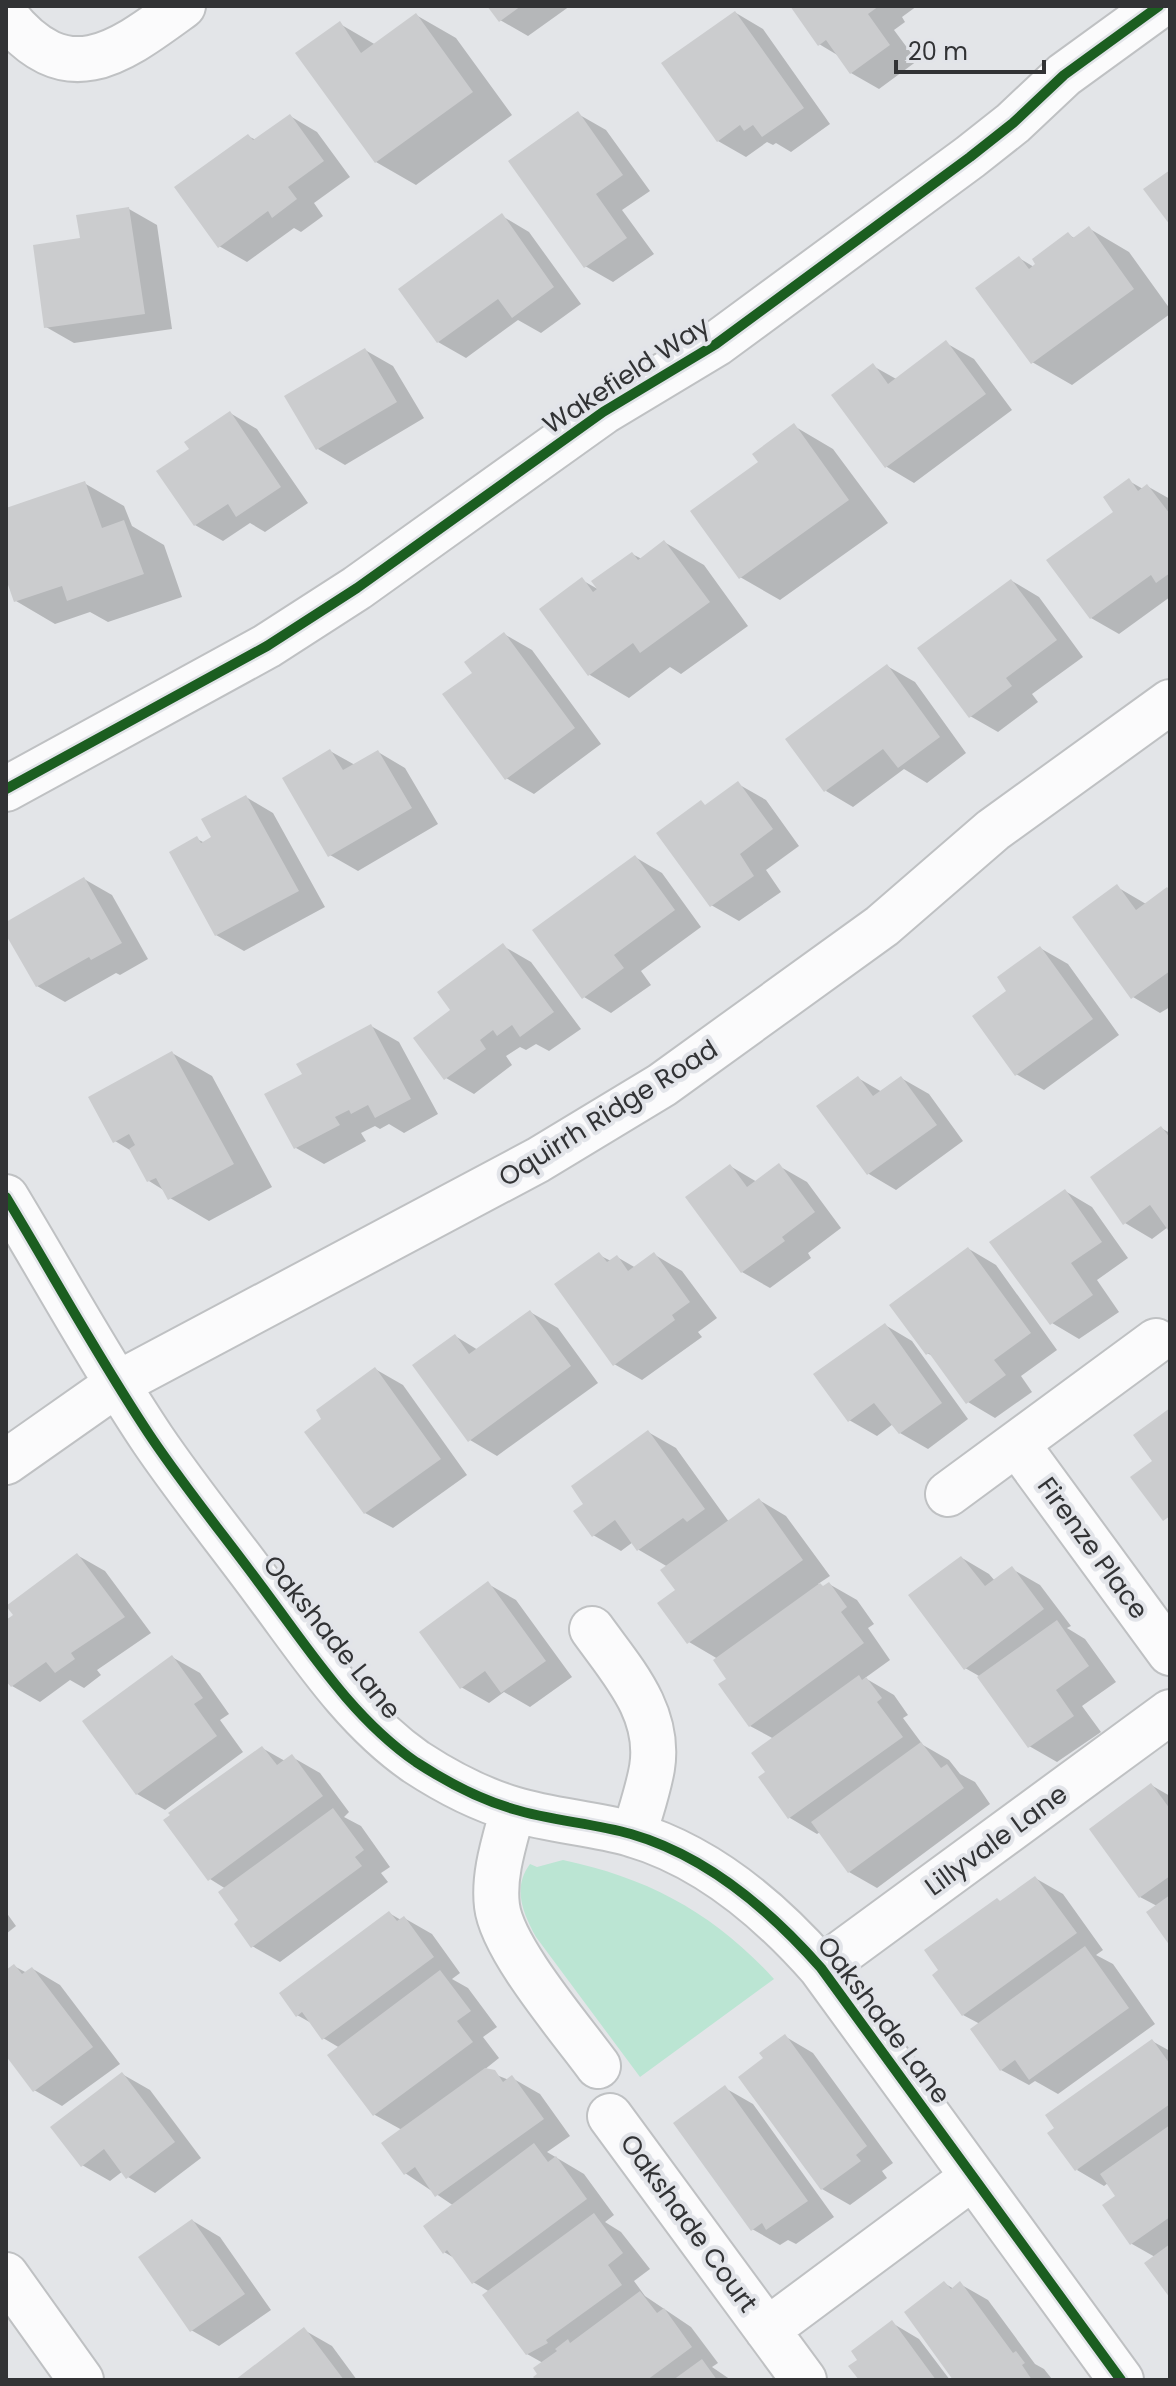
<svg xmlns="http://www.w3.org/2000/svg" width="1176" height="2386" font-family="Poppins,sans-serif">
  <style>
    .green { fill: #bbe5d3 }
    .shadow { fill: #0003 }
    .building { fill: #cbccce }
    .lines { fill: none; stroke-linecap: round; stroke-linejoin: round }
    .minor-casing { stroke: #bfc1c3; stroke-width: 48 }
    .minor { stroke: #fbfbfc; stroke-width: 44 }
    .cycleway-casing { stroke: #e2e4e9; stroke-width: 15 }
    .cycleway { stroke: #1b5e20; stroke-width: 10 }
    .labels { text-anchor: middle; stroke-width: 8; stroke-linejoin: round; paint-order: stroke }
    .street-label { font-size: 26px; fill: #323335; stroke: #e2e4e9 }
  </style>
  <rect width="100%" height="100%" fill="#e3e5e8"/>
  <!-- green -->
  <path class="green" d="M563 1860C649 1878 715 1914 774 1979L640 2077 536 1937C523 1913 512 1888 530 1864L537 1867Z"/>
  <!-- shadow -->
  <path class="shadow" d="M490 6H570L528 36 500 20Z
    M792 6H917L902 17 905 22 894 30 917 61 879 89 851 73 839 56 819 44Z
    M736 13 763 29 830 124 791 152 776 143 773 145 767 142 746 157 718 141Z
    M416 15 456 38 512 115 416 185 376 162 340 24 376 45Z
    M578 114 606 130 650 191 622 210 654 254 613 282 585 266Z
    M290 116 317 132 350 177 314 203 323 216 301 232 294 228 247 262 219 246 248 136 256 140Z
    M129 209 157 225 172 329 74 343 46 327 82 240Z
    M502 216 529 232 581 304 541 333 518 320 466 358 438 342Z
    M1090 229 1129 252 1170 309V314L1072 385 1032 362 1019 258 1034 267 1069 235 1076 239Z
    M946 343 974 359 1012 410 914 483 887 467 834 395 873 366 898 380Z
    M365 350 393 366 424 418 345 465 318 449Z
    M230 413 257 429 308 503 265 532 250 523 223 541 195 525 191 449Z
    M794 426 833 449 888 523 780 600 740 577 761 463Z
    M1129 481 1143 489 1147 486 1170 499V597L1119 634 1091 618 1116 512Z
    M84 483 124 506 132 526 164 545 182 597 108 622 90 612 55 624 16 601 6 573V510Z
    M664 542 704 565 748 626 681 674 670 667 629 698 590 675 541 610 582 580 601 591 632 554 642 559Z
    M1012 581 1039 597 1083 657 1032 694 1038 702 998 732 970 716Z
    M504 634 532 650 601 744 534 794 506 778 474 673Z
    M887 666 915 682 966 753 927 783 904 769 853 807 826 791Z
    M330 751 355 765 378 752 405 768 438 824 358 871 330 855Z
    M738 784 766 800 799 846 766 870 781 892 739 921 711 905 707 806Z
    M246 797 273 813 325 907 244 951 216 935 197 839 205 843 214 838Z
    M635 857 662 873 701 927 641 971 651 985 611 1013 584 997Z
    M84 879 112 895 148 959 120 975 116 973 65 1002 37 986 6 931V924Z
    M1117 887 1146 904 1167 889 1170 891V1007L1160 1013 1133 997Z
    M503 946 531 962 581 1029 549 1051 536 1044 526 1050 520 1047 506 1056 512 1065 474 1094 446 1078 453 1011Z
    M1040 948 1068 964 1119 1035 1044 1090 1016 1074 1009 991Z
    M371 1026 399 1042 438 1114 404 1133 389 1124 380 1129 375 1126 361 1133 366 1141 324 1164 296 1148 304 1075Z
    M172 1053 212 1076 272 1187 209 1221 170 1198 165 1191 149 1181 133 1152 115 1141Z
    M858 1078 882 1092 901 1078 929 1094 963 1141 896 1190 869 1174 819 1107Z
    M1161 1128 1170 1133V1229L1168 1227 1152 1239 1125 1223Z
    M730 1166 757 1182 779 1166 807 1182 841 1228 808 1253 811 1258 770 1288 742 1272Z
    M1065 1191 1092 1207 1128 1258 1097 1280 1119 1312 1079 1339 1052 1323Z
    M969 1249 996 1265 1057 1350 1021 1376 1032 1392 995 1418 968 1402 936 1358 927 1353Z
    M599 1255 611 1261 617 1257 636 1268 655 1255 682 1271 717 1318 698 1332 702 1337 642 1380 614 1364Z
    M530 1312 558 1328 598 1383 497 1456 470 1440 455 1336 478 1350Z
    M885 1325 912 1341 968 1419 928 1449 900 1433 893 1424 877 1436 849 1420Z
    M375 1369 403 1385 467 1475 393 1528 365 1513Z
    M648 1432 676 1448 729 1522 759 1500 786 1516 830 1576 818 1584 824 1588 829 1584 857 1600 874 1624 868 1628 890 1660 865 1678 894 1695 908 1715 903 1718 923 1745 949 1760 960 1774 975 1782 990 1804 877 1888 849 1872 820 1832 817 1834 790 1818 761 1778 768 1772 774 1739 750 1726 718 1659 689 1642 677 1590 668 1567 639 1550 633 1542 621 1551 593 1535 586 1504Z
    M77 1555 105 1571 151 1633 97 1670 101 1675 84 1688 70 1680 40 1702 12 1686 6 1677V1623Z
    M962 1558 989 1574 995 1581 1012 1569 1040 1585 1071 1626 1067 1628 1085 1639 1116 1682 1082 1706 1101 1732 1057 1762 1029 1746 979 1676 965 1668Z
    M488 1584 516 1600 572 1677 530 1707 504 1692 489 1703 461 1687Z
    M172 1657 200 1673 229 1714 220 1720 243 1752 165 1810 137 1794Z
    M262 1748 285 1761 292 1757 320 1773 349 1812 344 1817 361 1826 390 1867 381 1873 388 1882 280 1962 252 1946 226 1889 210 1879Z
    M1151 1785 1170 1796V1942L1157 1906 1140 1897Z
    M1035 1878 1063 1894 1103 1950 1096 1955 1113 1964 1155 2024 1058 2094 1035 2081 1029 2085 1001 2070 980 2024 963 2015 1001 1903Z
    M6 1912 16 1926 6 1934Z
    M389 1913 401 1920 404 1918 432 1934 460 1973 452 1979 468 1988 497 2027 483 2037 499 2058 484 2070 509 2080 512 2078 540 2094 570 2136 547 2152 584 2174 614 2215 605 2222 621 2232 650 2269 634 2281 645 2296 691 2327 718 2363 712 2367 731 2380H538L543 2363 527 2354 490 2292 473 2282 456 2259 444 2252 454 2206 405 2173 402 2130 375 2115 330 2056 340 2048 323 2038 313 2024 297 2015Z
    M14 1966 27 1973 33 1969 60 1985 120 2064 62 2106 34 2090 6 2052V1971Z
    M786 2037 813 2053 893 2163 882 2171 887 2178 850 2205 822 2189 766 2059Z
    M1152 2041 1170 2051V2295L1155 2257 1132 2244 1105 2205 1117 2196 1108 2183 1104 2186 1077 2170Z
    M122 2074 150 2090 201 2158 155 2193 128 2177 123 2171 110 2181 82 2165Z
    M725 2088 753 2104 834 2217 796 2244 788 2240 780 2245 752 2229Z
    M193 2221 220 2237 271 2310 219 2346 191 2330Z
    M944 2283 954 2289 960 2284 988 2300 1035 2364 1044 2369 1052 2379 955 2380Z
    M892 2323 919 2339 950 2380H861L860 2360Z
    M304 2330 332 2346 357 2380H238Z"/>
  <!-- building -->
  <path class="building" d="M487 6H521L499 22Z
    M790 6H879L868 14 890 45 850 74 826 40 818 46Z
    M735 11 804 108 762 137 753 125 744 131 740 125 717 142 661 63Z
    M416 13 473 92 375 163 295 53 340 21 361 53Z
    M578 111 623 175 596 194 627 238 584 268 508 161Z
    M290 114 324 161 288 187 297 199 272 218 268 211 218 248 174 187 248 134 253 140Z
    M1170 170V225L1143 189Z
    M129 207 145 314 44 328 33 245 80 238 76 215Z
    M502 213 554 287 512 318 498 299 437 343 398 289Z
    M1089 226 1134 289 1031 364 975 288 1019 256 1029 269 1035 264 1032 259 1068 232 1073 238Z
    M946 340 986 394 885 468 831 395 873 363 888 384Z
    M365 348 397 402 316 450 284 396Z
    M230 411 281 487 236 517 228 504 194 526 156 471 189 449 184 442Z
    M794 423 849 500 739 579 690 511 758 462 752 454Z
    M1129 478 1138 491 1147 484 1170 514V573L1156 583 1151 575 1090 619 1046 560 1113 512 1103 497Z
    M85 481 102 528 124 520 144 574 67 601 62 586 14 602 6 579V508Z
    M664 540 710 602 640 653 633 643 588 676 539 609 582 577 593 592 597 589 591 581 632 552 638 560Z
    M1011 579 1057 640 1006 678 1012 686 969 718 917 648Z
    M504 632 575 728 505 780 442 694 472 673 464 662Z
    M887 664 940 737 898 768 883 749 824 792 785 739Z
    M330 749 343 770 378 750 412 808 328 857 282 778Z
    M738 781 773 829 740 854 754 876 710 907 656 833 701 800 705 805Z
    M246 795 299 891 215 936 169 852 197 836 201 843 211 837 201 819Z
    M635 855 675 910 614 955 624 968 582 999 532 930Z
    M84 877 122 943 91 960 89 957 36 987 6 935V922Z
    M1117 884 1136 910 1167 887 1170 891V971L1131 999 1072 917Z
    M503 943 554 1012 520 1037 512 1025 497 1036 493 1030 480 1040 486 1049 444 1080 413 1038 450 1010 437 992Z
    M1040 946 1093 1019 1015 1076 972 1016 1006 991 997 977Z
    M371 1024 411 1099 375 1118 368 1105 351 1114 349 1110 335 1117 340 1125 294 1149 264 1094 302 1074 296 1064Z
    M172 1051 234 1164 168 1200 156 1178 147 1182 129 1149 135 1145 129 1134 113 1143 88 1097Z
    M858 1076 873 1096 901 1076 937 1125 867 1175 816 1106Z
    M1161 1126 1170 1138V1233L1150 1205 1123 1225 1090 1177Z
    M779 1163 815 1212 782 1237 785 1241 741 1273 685 1197 730 1164 747 1187Z
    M1065 1189 1102 1242 1071 1263 1093 1295 1050 1325 989 1242Z
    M968 1247 1031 1333 994 1360 1006 1375 966 1404 929 1353 926 1355 889 1305Z
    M599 1252 607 1262 617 1255 628 1271 654 1252 690 1302 672 1315 675 1320 613 1366 554 1284Z
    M530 1310 571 1366 468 1442 412 1365 455 1334 469 1354Z
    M885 1323 942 1403 899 1434 874 1403 848 1422 813 1374Z
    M375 1367 441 1459 364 1514 304 1432 321 1419 316 1410Z
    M1170 1408V1516L1163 1521 1130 1477 1152 1461 1133 1435Z
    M648 1430 705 1509 687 1522 683 1518 637 1551 615 1520 592 1537 573 1511 583 1504 571 1486Z
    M759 1498 803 1560 687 1644 657 1603 675 1590 660 1570Z
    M77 1553 125 1617 71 1653 75 1659 55 1673 46 1662 11 1687 6 1681V1620L13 1615 6 1606Z
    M961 1556 985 1586 1012 1566 1044 1609 964 1670 908 1595Z
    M488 1581 546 1661 501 1693 485 1671 460 1689 419 1632Z
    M829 1582 847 1607 841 1612 864 1643 749 1727 718 1684 726 1679 713 1660 820 1583 823 1586Z
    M1057 1620 1089 1666 1056 1690 1074 1716 1028 1748 977 1677Z
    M172 1655 203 1698 194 1704 217 1736 136 1795 82 1721Z
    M859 1675 862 1680 866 1677 882 1698 877 1702 903 1737 788 1819 758 1777 765 1772 751 1753Z
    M921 1742 941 1768 947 1764 964 1788 848 1873 811 1822Z
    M262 1746 277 1765 292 1754 323 1796 208 1881 163 1820 170 1815 168 1813Z
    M1151 1783 1170 1809V1876L1139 1898 1089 1829Z
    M333 1808 364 1850 355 1857 362 1866 251 1948 234 1924 238 1920 218 1892Z
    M1035 1876 1077 1933 962 2016 932 1975 938 1970 924 1950 997 1898 1000 1901Z
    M1170 1895V1946L1146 1912Z
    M389 1911 397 1921 404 1916 434 1957 322 2040 302 2012 296 2017 279 1993Z
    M1085 1946 1129 2008 1029 2080 1015 2060 1000 2071 970 2029Z
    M14 1964 22 1974 32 1967 93 2047 33 2092 6 2056V1970Z
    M440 1970 471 2011 457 2021 473 2042 373 2116 327 2055Z
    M785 2034 867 2146 856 2155 861 2161 821 2190 738 2077 763 2058 759 2053Z
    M1152 2039 1170 2064V2104L1075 2171 1047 2133 1054 2128 1045 2115Z
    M485 2068 495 2070 503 2082 512 2075 544 2119 435 2197 415 2167 404 2175 381 2143Z
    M122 2072 175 2142 126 2179 104 2149 81 2167 50 2127Z
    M725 2085 808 2201 766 2230 762 2223 751 2231 673 2123Z
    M1170 2125V2217L1130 2245 1102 2205 1115 2196 1100 2174Z
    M534 2143 548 2162 556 2156 587 2199 472 2284 447 2250 443 2254 423 2226Z
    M594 2213 623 2253 608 2265 622 2285 546 2340 548 2343 526 2355 482 2295Z
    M192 2219 245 2294 190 2332 138 2257Z
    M1170 2244V2298L1144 2263Z
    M944 2281 951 2289 960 2281 1013 2353 1016 2351 1025 2363 1022 2365 1032 2380H953L904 2312Z
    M640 2291 657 2313 664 2308 692 2347 647 2380H536L533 2377 537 2374 533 2368 557 2351 555 2349 568 2339 570 2343Z
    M892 2320 936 2380H859L848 2366 857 2360 851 2351Z
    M304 2327 344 2380H235Z
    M702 2359 717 2380H673Z"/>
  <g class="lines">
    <defs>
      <path id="minor" d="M6 16C68 94 121 51 183 6
        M6 789 267 646 357 588 603 412 716 344 970 157 1013 123 1064 75 1159 6
        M6 1197C55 1278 100 1361 153 1440 189 1493 230 1543 268 1595 312 1654 354 1719 416 1762 445 1781 479 1799 513 1809 552 1821 592 1823 631 1834 707 1856 770 1910 821 1968L1121 2380
        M1017 1444 1170 1653
        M6 1462 117 1384 538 1160 662 1085 882 926 993 830 1170 702
        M948 1494 1156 1341
        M592 1629C622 1671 661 1712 652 1768 648 1791 640 1813 634 1835
        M513 1809C505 1840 493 1874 497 1906 502 1949 571 2029 598 2066
        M821 1968 1170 1712
        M610 2116 804 2380
        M6 2275 81 2380
        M767 2330 973 2177"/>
    </defs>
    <!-- minor casing -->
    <use href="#minor" class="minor-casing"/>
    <!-- minor -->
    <use href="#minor" class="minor"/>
    <defs>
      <path id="cycleway" d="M6 789 267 646 357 588 603 412 716 344 970 157 1013 123 1064 75 1159 6
        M6 1197C55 1278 100 1361 153 1440 189 1493 230 1543 268 1595 312 1654 354 1719 416 1762 445 1781 479 1799 513 1809 552 1821 592 1823 631 1834 707 1856 770 1910 821 1968L1121 2380"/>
    </defs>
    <!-- cycleway casing -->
    <use href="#cycleway" class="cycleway-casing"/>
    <!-- cycleway -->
    <use href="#cycleway" class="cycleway"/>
  </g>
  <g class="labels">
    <!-- street labels -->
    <g class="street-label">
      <text transform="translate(626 375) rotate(-33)" y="9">Wakefield Way</text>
      <text transform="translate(608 1113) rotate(-32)" y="9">Oquirrh Ridge Road</text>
      <text transform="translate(1093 1548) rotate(54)" y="9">Firenze Place</text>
      <text transform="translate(332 1637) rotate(51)" y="9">Oakshade Lane</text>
      <text transform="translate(996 1840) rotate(-36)" y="9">Lillyvale Lane</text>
      <text transform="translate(884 2020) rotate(53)" y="9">Oakshade Lane</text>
      <text transform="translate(689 2223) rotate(54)" y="9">Oakshade Court</text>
    </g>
  </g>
  <!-- border -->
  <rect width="1176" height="2386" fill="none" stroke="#323335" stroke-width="16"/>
  <!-- scale -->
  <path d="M896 60v12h148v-12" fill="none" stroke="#323335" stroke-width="4"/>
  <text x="908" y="60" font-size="24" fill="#323335" stroke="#e2e4e9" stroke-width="6" paint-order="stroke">20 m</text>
</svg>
